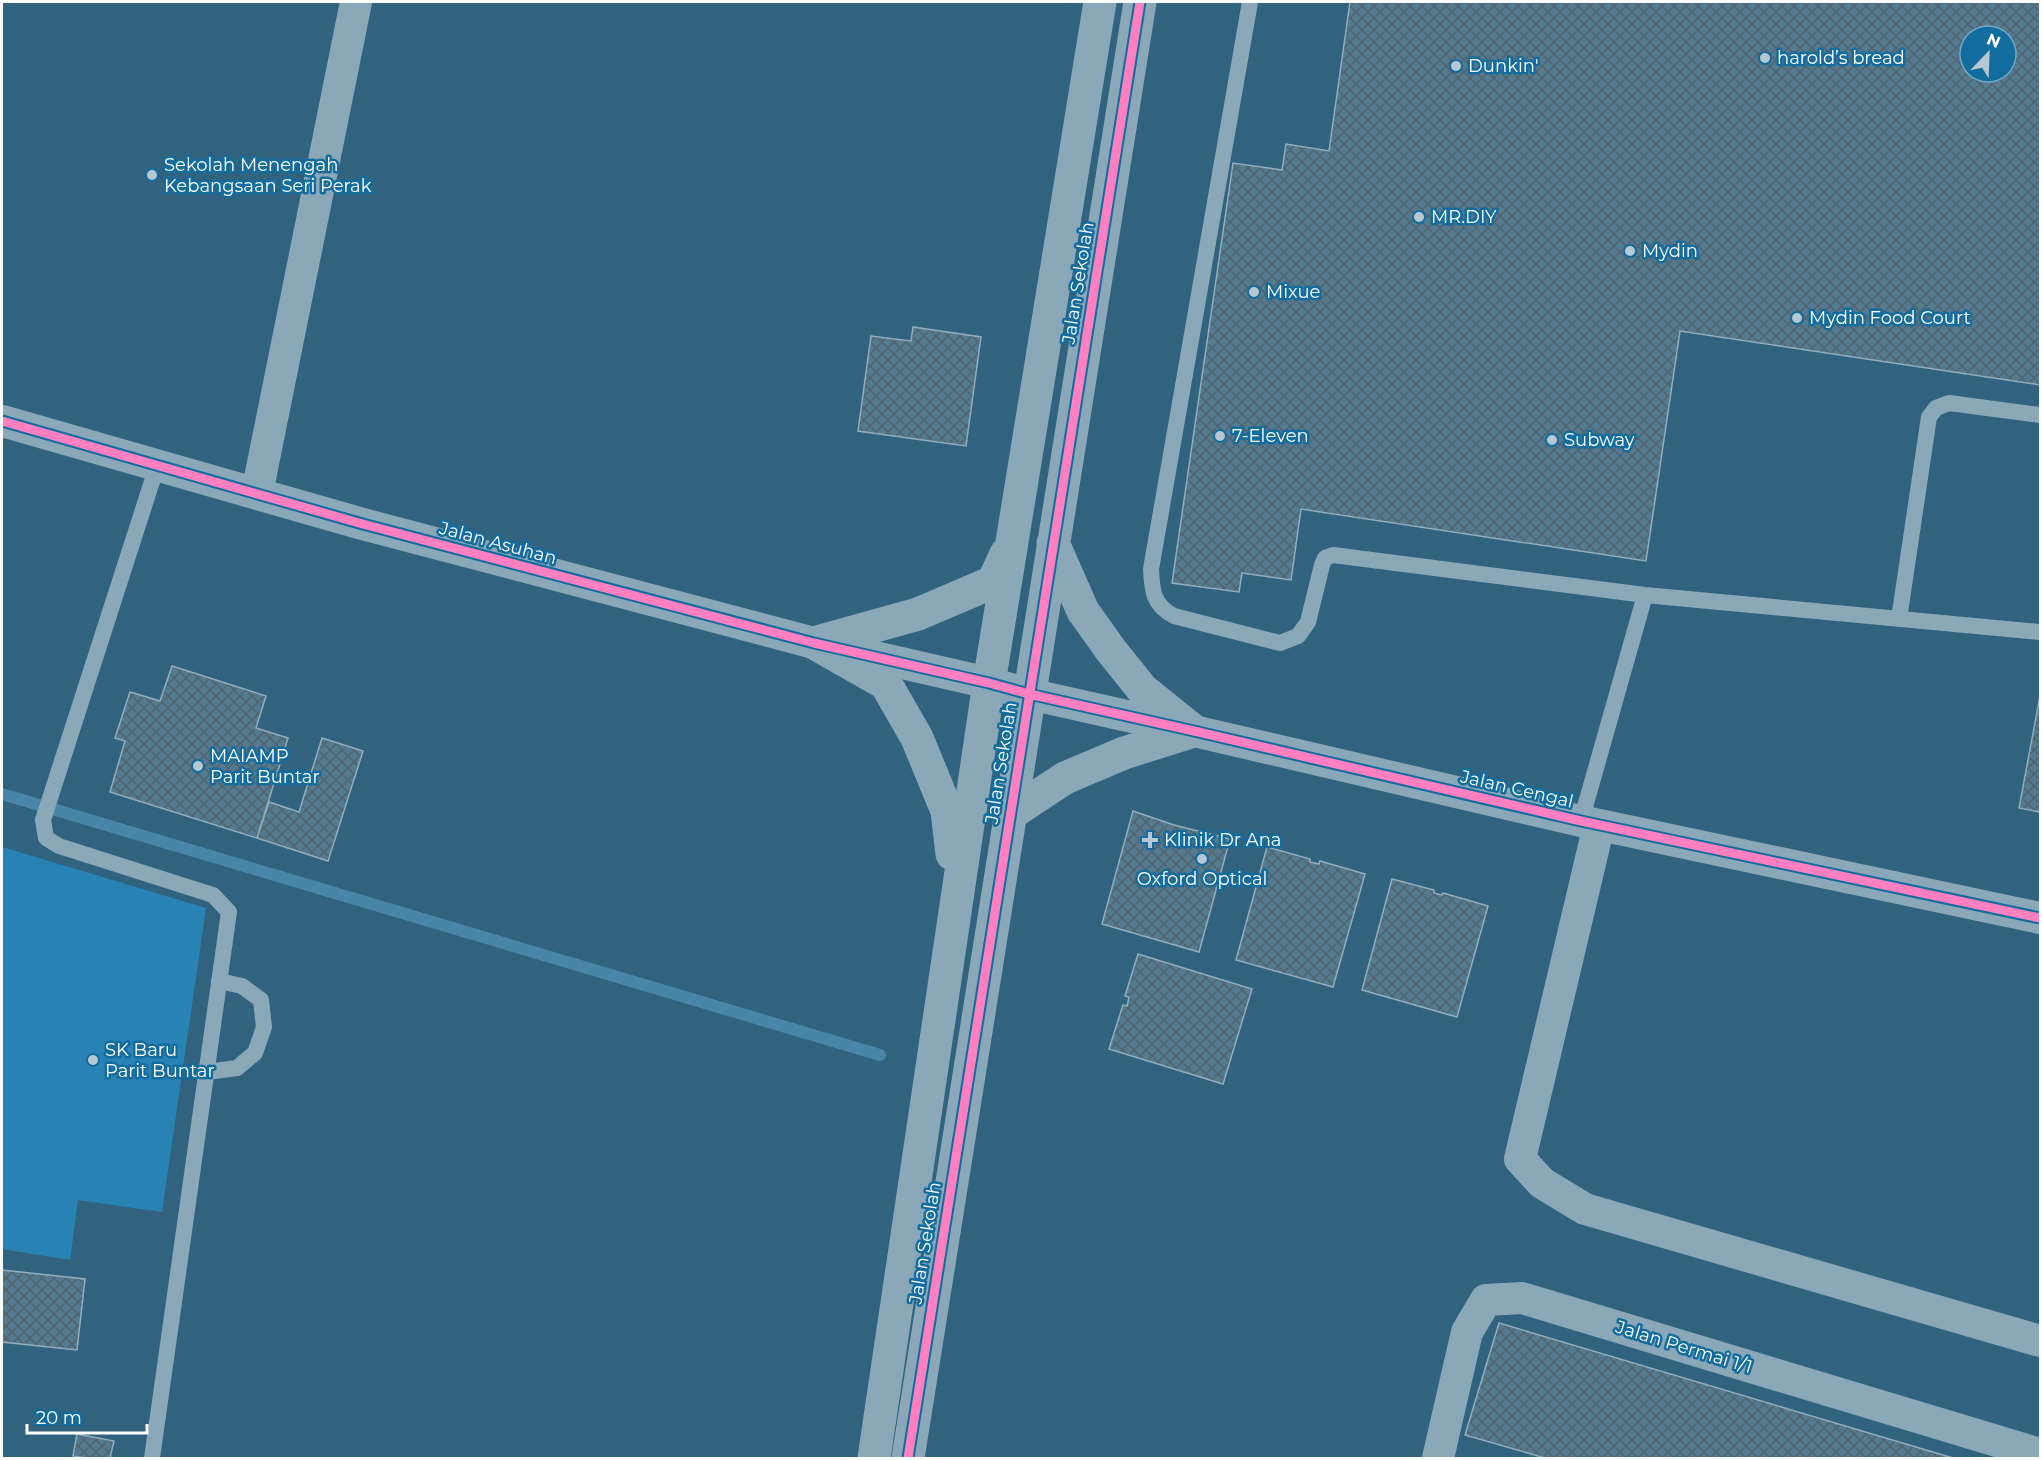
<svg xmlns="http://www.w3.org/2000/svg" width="2042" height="1460" font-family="Montserrat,sans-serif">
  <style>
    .green { fill: #2883b4 }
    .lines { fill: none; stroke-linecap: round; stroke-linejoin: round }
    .stream { stroke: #4985a6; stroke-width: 12 }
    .building { fill: url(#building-cross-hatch); stroke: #92adbd; stroke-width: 1.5; fill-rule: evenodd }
    .service { stroke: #8aa8b8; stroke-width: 16 }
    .minor { stroke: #8aa8b8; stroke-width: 32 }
    .tertiary { stroke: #8aa8b8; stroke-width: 33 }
    .cycleway-casing { stroke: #136c9e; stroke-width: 13 }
    .cycleway { stroke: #ff80c0; stroke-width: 9 }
    .poi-dot { fill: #b7c8d2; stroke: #136c9e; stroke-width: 2 }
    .labels { text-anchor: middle; stroke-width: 5; stroke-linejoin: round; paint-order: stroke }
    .poi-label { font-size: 18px; fill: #fff; stroke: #136c9e; text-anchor: start }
    .street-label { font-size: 18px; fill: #fff; stroke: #136c9e }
  </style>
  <defs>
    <pattern id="building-cross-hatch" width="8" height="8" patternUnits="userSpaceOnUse" patternTransform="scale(1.5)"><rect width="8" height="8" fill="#547a8f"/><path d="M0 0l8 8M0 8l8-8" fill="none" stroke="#50636e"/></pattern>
  </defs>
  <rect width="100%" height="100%" fill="#32637e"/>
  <!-- green -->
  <path class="green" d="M2 847 206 908 162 1212 78 1200 70 1260 2 1249Z"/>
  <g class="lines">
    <!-- stream -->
    <path class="stream" d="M2 794 880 1055"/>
  </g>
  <!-- building -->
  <path class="building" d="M1350 2H2040V385L1680 331 1646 561 1301 509 1291 580 1242 573 1239 592 1172 583 1233 163 1282 170 1286 144 1329 151ZM1970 36H2006V72H1970Z
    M913 327 981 337 966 446 858 431 871 336 911 341Z
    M172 666 266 696 256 728 288 738 257 838 110 792 125 741 115 738 130 692 160 701Z
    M2040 696V812L2019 808Z
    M322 738 363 751 328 861 257 838 269 802 299 812Z
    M1133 811 1174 825 1230 839 1199 952 1102 924Z
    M1267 847 1310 859V862L1319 864 1320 861 1365 874 1333 987 1236 960Z
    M1392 879 1434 890V893L1442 895 1443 893 1488 906 1457 1017 1362 990Z
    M1138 954 1252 989 1223 1084 1109 1049 1123 1005 1127 1006 1129 997 1125 996Z
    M2 1270 85 1279 77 1350 2 1342Z
    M1499 1323 1953 1458H1545L1465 1435Z
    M77 1434 114 1441 110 1458H86L73 1456Z"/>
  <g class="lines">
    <!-- service -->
    <path class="service" d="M1250 2 1151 569C1152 591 1153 605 1174 616L1280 643 1298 636 1308 622 1322 565 1325 558 1333 555 1645 595 2040 632
      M1899 619 1929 417 1936 408 1949 403 2040 415
      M1581 821 1645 595
      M207 1072 237 1068 255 1053 264 1027 261 1000 242 986 219 981
      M152 1458 229 912 213 895 59 846 46 838 43 820 157 466"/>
    <!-- minor -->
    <path class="minor" d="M2 421 359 523 814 643 989 683 1029 694 1194 731 1581 821 2040 918
      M257 493 356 2
      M1599 825 1520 1159 1542 1183 1585 1209 2040 1341
      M1438 1458 1467 1332 1486 1300 1522 1298 2040 1454"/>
    <!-- tertiary -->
    <path class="tertiary" d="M1053 543 1083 611 1110 649 1142 689 1194 731
      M814 643 886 684 917 738 947 811 952 854
      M814 643 918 614 993 582 1006 554
      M1009 815 1065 778 1124 753 1194 731
      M874 1458 989 683 1100 2
      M908 1458 1140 2"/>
    <defs>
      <path id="cycleway" d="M2 421 359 523 814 643 989 683 1029 694 1194 731 1581 821 2040 918
        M908 1458 1140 2"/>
    </defs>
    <!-- cycleway casing -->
    <use href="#cycleway" class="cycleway-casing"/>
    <!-- cycleway -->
    <use href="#cycleway" class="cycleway"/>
  </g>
  <!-- markers -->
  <g class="poi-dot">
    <circle cx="1765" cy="58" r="6"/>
    <circle cx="1456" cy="66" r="6"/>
    <circle cx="152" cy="175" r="6"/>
    <circle cx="1419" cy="217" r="6"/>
    <circle cx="1630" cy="251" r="6"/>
    <circle cx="1254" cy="292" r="6"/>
    <circle cx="1797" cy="318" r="6"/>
    <circle cx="1220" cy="436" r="6"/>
    <circle cx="1552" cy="440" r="6"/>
    <circle cx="198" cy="766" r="6"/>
    <path d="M1147 831h6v6h6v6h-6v6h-6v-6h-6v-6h6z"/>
    <circle cx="1202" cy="859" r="6"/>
    <circle cx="93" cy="1060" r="6"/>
  </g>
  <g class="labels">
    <!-- poi labels -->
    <g class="poi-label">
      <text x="1777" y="64">harold’s bread</text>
      <text x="1468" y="72">Dunkin'</text>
      <text x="164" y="171">Sekolah Menengah<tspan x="164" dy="21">Kebangsaan Seri Perak</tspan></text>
      <text x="1431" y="223">MR.DIY</text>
      <text x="1642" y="257">Mydin</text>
      <text x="1266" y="298">Mixue</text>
      <text x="1809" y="324">Mydin Food Court</text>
      <text x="1232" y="442">7-Eleven</text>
      <text x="1564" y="446">Subway</text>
      <text x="210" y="762">MAIAMP<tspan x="210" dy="21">Parit Buntar</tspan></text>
      <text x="1164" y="846">Klinik Dr Ana</text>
      <text x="1202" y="885" text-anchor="middle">Oxford Optical</text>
      <text x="105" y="1056">SK Baru<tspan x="105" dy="21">Parit Buntar</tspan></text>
    </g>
    <!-- street labels -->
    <g class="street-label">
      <text transform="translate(1078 283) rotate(-81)" y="6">Jalan Sekolah</text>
      <text transform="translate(498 543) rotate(15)" y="6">Jalan Asuhan</text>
      <text transform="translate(1001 763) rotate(-81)" y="6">Jalan Sekolah</text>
      <text transform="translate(1517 789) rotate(13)" y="6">Jalan Cengal</text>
      <text transform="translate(925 1243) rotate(-81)" y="6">Jalan Sekolah</text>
      <text transform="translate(1684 1347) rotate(17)" y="6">Jalan Permai 1/1</text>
    </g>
  </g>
  <!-- border -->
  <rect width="2042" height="1460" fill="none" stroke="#ffffff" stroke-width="6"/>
  <!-- north arrow -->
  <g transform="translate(1988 54) rotate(23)"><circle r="28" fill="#136c9e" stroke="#71a7c5" stroke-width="1.5"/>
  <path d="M0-4.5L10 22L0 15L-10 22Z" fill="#b7c8d2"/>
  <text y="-9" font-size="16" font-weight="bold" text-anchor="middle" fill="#ffffff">N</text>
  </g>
  <!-- scale -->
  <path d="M27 1424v9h120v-9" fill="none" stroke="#ffffff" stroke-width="3"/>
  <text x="36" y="1424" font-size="18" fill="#ffffff" stroke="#136c9e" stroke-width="4.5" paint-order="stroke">20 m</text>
</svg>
